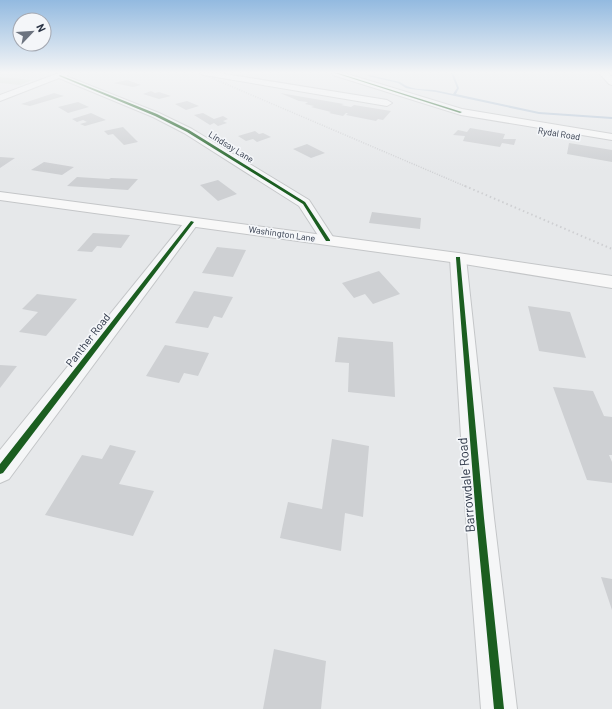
<svg xmlns="http://www.w3.org/2000/svg" width="612" height="709" font-family="Barlow,sans-serif">
  <style>
    .green { fill: #d6ded6 }
    .lines { fill: none; stroke-linecap: round; stroke-linejoin: round }
    .stream { fill: #b4c4d5; fill-rule: evenodd }
    .building { fill: #ced0d3 }
    .minor-casing { stroke: #c4c6c8; stroke-width: 2 }
    .tertiary-casing { stroke: #c4c6c8; stroke-width: 2 }
    .secondary-casing { stroke: #c4c6c8; stroke-width: 2 }
    .minor { fill: #f5f6f7; fill-rule: evenodd }
    .tertiary { fill: #f5f6f7; fill-rule: evenodd }
    .secondary { fill: #f8f8f8; fill-rule: evenodd }
    .rail-far1 { stroke: #cecfd2; stroke-width: 1.5; stroke-dasharray: 1 1.5; stroke-linecap: butt }
    .rail { stroke: #cecfd2; stroke-width: 2; stroke-dasharray: 1.5 3; stroke-linecap: butt }
    .cycleway-casing { stroke: #f4f6f9; stroke-width: 2 }
    .cycleway { fill: #1b5e20; fill-rule: evenodd }
    .labels { text-anchor: middle; stroke-width: 3.5; stroke-linejoin: round; paint-order: stroke }
    .far-street-label { font-size: 9px; fill: #2b3445; stroke: #f4f6f9 }
    .street-label { font-size: 11px; fill: #2b3445; stroke: #f4f6f9 }
    .near-street-label { font-size: 13px; fill: #2b3445; stroke: #f4f6f9 }
  </style>
  <rect width="100%" height="100%" fill="#e6e8ea"/>
  <!-- green -->
  <path class="green" d="M0 77 32 80 20 85 0 83Z"/>
  <g class="lines">
    <!-- stream -->
    <path class="stream" d="M451 73H453L459 88 456 94 539 112 612 117V119L539 114 436 92 411 89 406 88 398 83 368 76 369 75 400 82C410 90 422 89 434 90 441 91 447 93 453 94L457 88Z"/>
  </g>
  <!-- building -->
  <path class="building" d="M127 80 130 81 141 85 133 87 114 83Z
    M151 91 155 93 159 92 171 96 159 99 143 94Z
    M54 93 64 96 30 106 21 104Z
    M280 93 344 104 341 105 351 107 354 105 391 111 383 120 378 119 376 121 346 115 348 113H346L343 116 329 113 331 112 311 107 314 106 305 104 308 102 299 101Z
    M187 101 199 106 186 110 175 104Z
    M78 102 89 107 68 113 58 107Z
    M91 113 106 120 85 126 80 124 87 122 83 120 77 122 72 119Z
    M203 113 214 119 223 116 228 119 223 121 227 123 218 126 214 123 210 125 194 115Z
    M123 127 138 142 124 145 113 134 108 135 104 131Z
    M470 128 505 134 503 139H516L514 145 502 143 500 147 463 141 465 136 453 135 458 130 467 132Z
    M255 131 259 134 263 133 271 137 257 142 253 139 246 141 238 136Z
    M569 143 612 150V162L567 154Z
    M307 144 325 153 311 158 293 149Z
    M0 157 15 158 0 168Z
    M44 162 74 167 62 175 31 170Z
    M77 177 109 179 111 178 138 179 128 190 67 186Z
    M218 180 237 194 218 201 200 185Z
    M372 212 421 218 420 229 369 223Z
    M93 233 130 235 121 248 97 246 92 252 77 251Z
    M217 247 246 250 233 277 202 273Z
    M379 271 400 294 373 304 365 294 354 298 342 283Z
    M194 291 233 297 222 318 214 316 208 328 175 323Z
    M37 294 77 299 46 336 19 332 38 312 22 309Z
    M528 306 570 312 586 358 539 351Z
    M338 337 393 342 395 397 348 392 349 363 335 362Z
    M165 345 209 353 198 376 184 373 179 383 146 376Z
    M0 365 17 366 0 388Z
    M553 387 593 391 604 416 612 417V455H609L612 462V483L587 480Z
    M332 439 369 446 363 517 345 513 341 551 280 538 288 502 322 509Z
    M110 445 136 451 119 484 154 491 133 536 45 515 82 455 102 459Z
    M601 577 612 579V610Z
    M274 649 326 661 321 709H263Z"/>
  <g class="lines">
    <defs>
      <path id="minor" d="M59 73H70L66 76 159 113 192 129 309 200 335 240 333 243 328 244 323 243 299 206 184 133 153 117 59 78 0 101V95Z
        M192 218 197 219 199 222 197 225 9 479 0 483V450L187 219Z
        M458 253 464 255 466 258 494 518 517 709H481L466 518 450 258 452 255Z"/>
      <path id="tertiary" d="M200 73H219L387 100 392 103 387 106 204 75Z"/>
      <path id="secondary" d="M332 73H344L462 109 612 134V140L461 115 333 75Z
        M599 73H608L612 77V85L609 84Z
        M0 192 458 253 612 276V288L458 263 0 200Z"/>
    </defs>
    <!-- minor casing -->
    <use href="#minor" class="minor-casing"/>
    <!-- tertiary casing -->
    <use href="#tertiary" class="tertiary-casing"/>
    <!-- secondary casing -->
    <use href="#secondary" class="secondary-casing"/>
    <!-- minor -->
    <use href="#minor" class="minor"/>
    <!-- tertiary -->
    <use href="#tertiary" class="tertiary"/>
    <!-- secondary -->
    <use href="#secondary" class="secondary"/>
    <!-- rail-far1 -->
    <path class="rail-far1" d="M200 73 467 187"/>
    <!-- rail -->
    <path class="rail" d="M465 186 612 249"/>
    <defs>
      <path id="cycleway" d="M335 73H338L462 112 460 113Z
        M60 75 157 114 189 130 305 202 330 240V241H326L303 204 187 132 155 116 59 76Z
        M191 221 194 222 3 473 0 474V464Z
        M456 257H460V258L484 518 504 709H494L476 518 456 258Z"/>
    </defs>
    <!-- cycleway casing -->
    <use href="#cycleway" class="cycleway-casing"/>
    <!-- cycleway -->
    <use href="#cycleway" class="cycleway"/>
  </g>
  <!-- sky -->
  <linearGradient id="sky" x2="0" y2="1"><stop stop-color="#93bae0"/><stop offset="0.42" stop-color="#f4f5f6"/><stop offset="1" stop-color="#f4f5f6" stop-opacity="0"/></linearGradient>
  <rect width="612" height="172" fill="url(#sky)"/>
  <g class="labels">
    <!-- far-street labels -->
    <g class="far-street-label">
      <text transform="translate(559 134) rotate(9)" y="3">Rydal Road</text>
      <text transform="translate(231 147) rotate(32)" y="3">Lindsay Lane</text>
      <text transform="translate(282 234) rotate(8)" y="3">Washington Lane</text>
    </g>
    <!-- street labels -->
    <g class="street-label">
      <text transform="translate(88 340) rotate(-52)" y="4">Panther Road</text>
    </g>
    <!-- near-street labels -->
    <g class="near-street-label">
      <text transform="translate(466 485) rotate(-95)" y="5">Barrowdale Road</text>
    </g>
  </g>
  <!-- north arrow -->
  <g transform="translate(32 32) rotate(65)"><circle r="19" fill="#f4f6f9" stroke="#a4a8b1"/>
  <path d="M0-3L7 15L0 10L-7 15Z" fill="#6c737f"/>
  <text y="-6" font-size="11" font-weight="bold" text-anchor="middle" fill="#2b3445">N</text>
  </g>
</svg>
